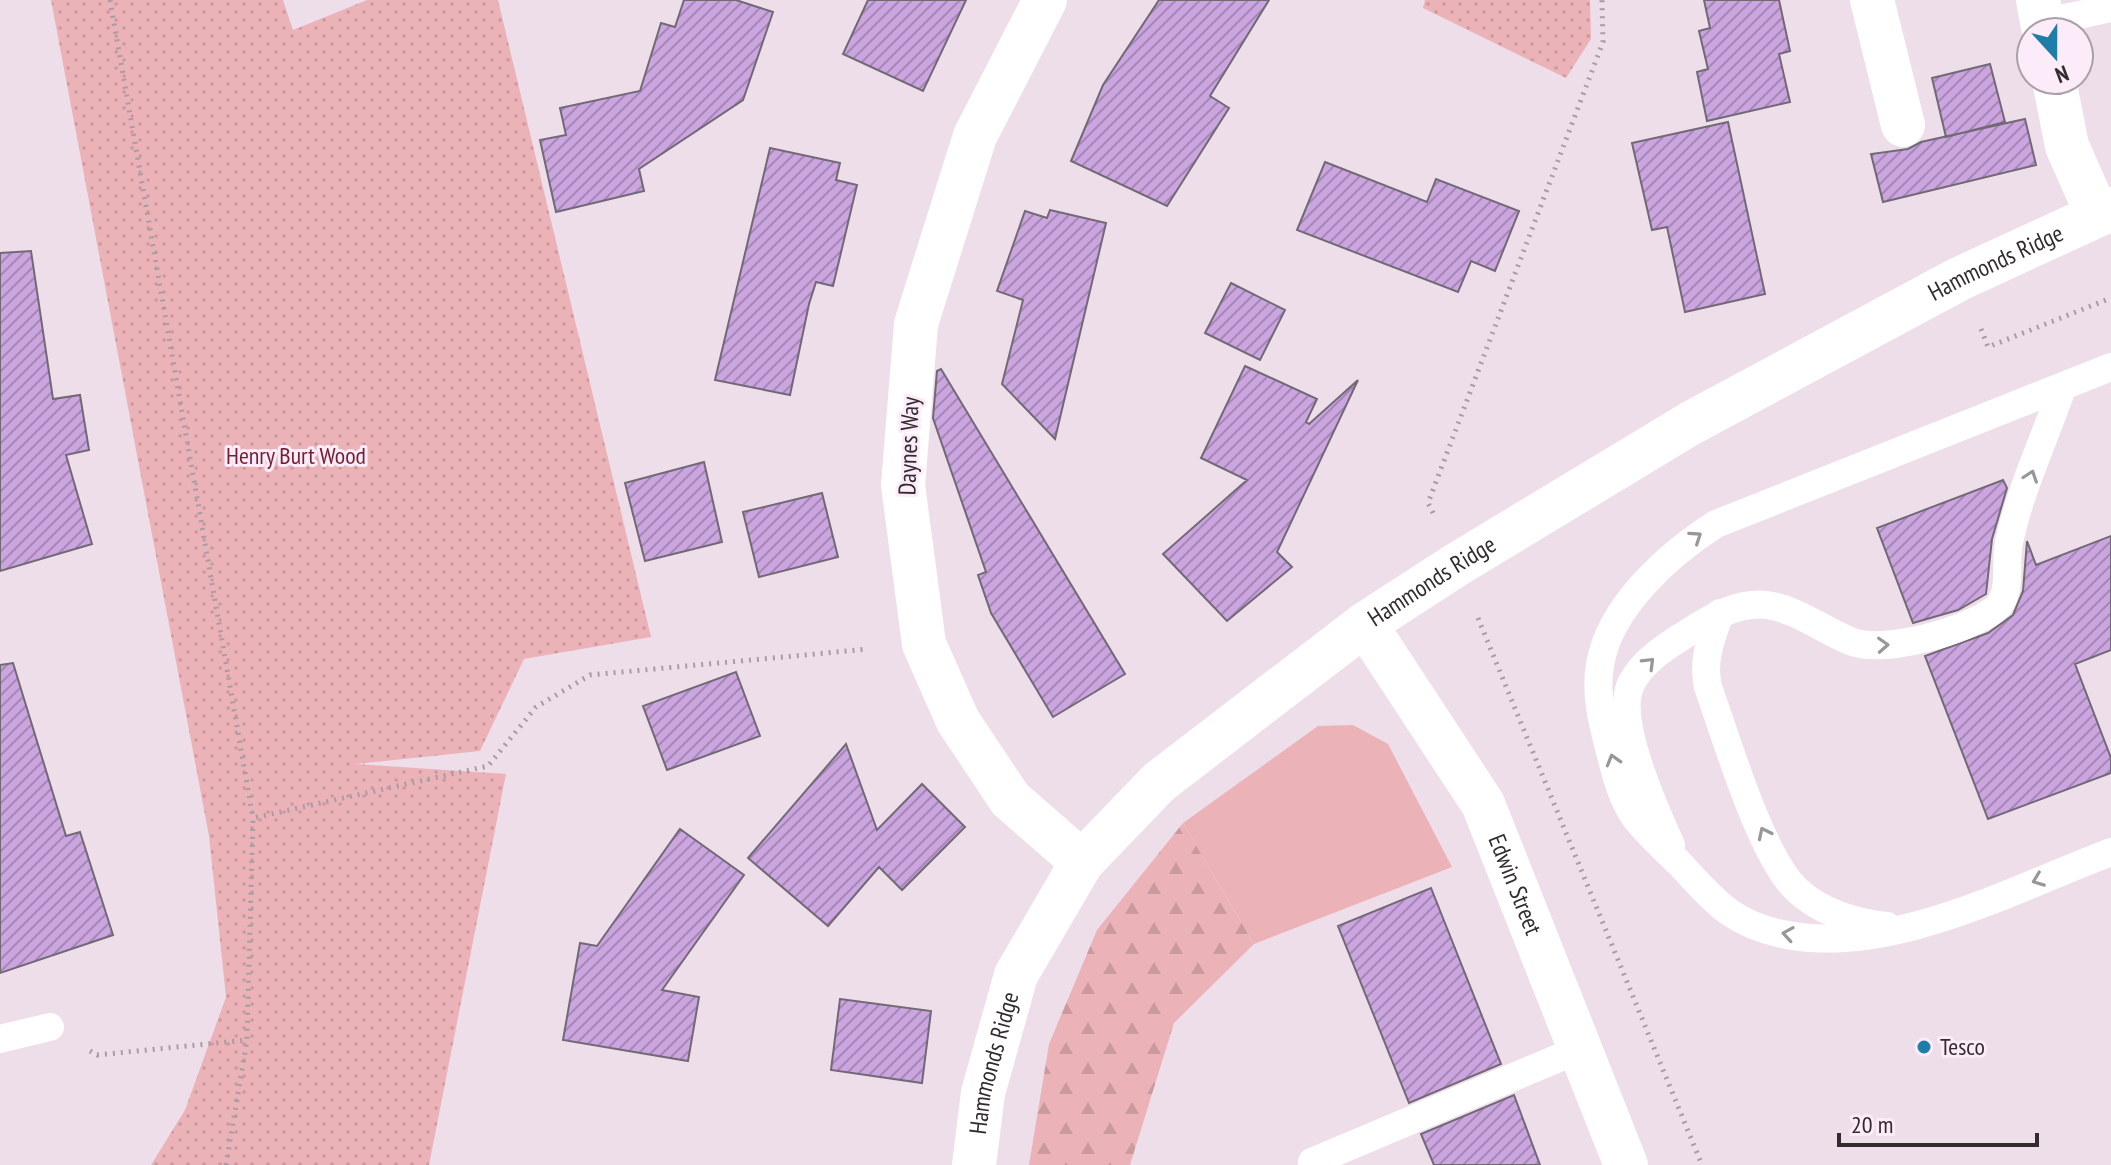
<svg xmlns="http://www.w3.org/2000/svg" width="2111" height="1165" font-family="'PT Sans Narrow',sans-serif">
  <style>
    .grass { fill: #ebb3b8 }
    .forest { fill: url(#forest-firs) }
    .park { fill: url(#park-dots) }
    .building { fill: url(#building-hatch); stroke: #726977; stroke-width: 2 }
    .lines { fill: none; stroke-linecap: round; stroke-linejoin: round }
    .path { stroke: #a89ca5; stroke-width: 5; stroke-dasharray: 2 6; stroke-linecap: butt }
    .lane { stroke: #fff; stroke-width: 28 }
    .street { stroke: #fff; stroke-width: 44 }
    .oneway { stroke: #989698 }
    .poi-dot { fill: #1f7daa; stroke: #fcebf8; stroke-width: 3 }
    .labels { text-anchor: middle; stroke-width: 6; stroke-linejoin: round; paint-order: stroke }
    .street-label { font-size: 24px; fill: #322c30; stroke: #fcebf8 }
    .park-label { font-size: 24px; fill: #761e31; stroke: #fcebf8 }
    .poi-label { font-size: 24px; fill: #322c30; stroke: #fcebf8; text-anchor: start }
  </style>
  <defs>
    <pattern id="forest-firs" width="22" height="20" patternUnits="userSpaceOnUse" patternTransform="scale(2)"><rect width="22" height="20" fill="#ebb3b8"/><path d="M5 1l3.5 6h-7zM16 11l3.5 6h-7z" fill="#ca9a9e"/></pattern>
    <pattern id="park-dots" width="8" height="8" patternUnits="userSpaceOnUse" patternTransform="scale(2)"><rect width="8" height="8" fill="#ebb3b8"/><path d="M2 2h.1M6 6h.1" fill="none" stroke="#ca9a9e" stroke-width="1.8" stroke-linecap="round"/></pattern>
    <pattern id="building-hatch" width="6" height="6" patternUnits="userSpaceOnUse" patternTransform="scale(2)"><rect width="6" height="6" fill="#cba5df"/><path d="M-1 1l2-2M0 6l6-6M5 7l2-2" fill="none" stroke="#a587b5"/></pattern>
  </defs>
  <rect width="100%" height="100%" fill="#eedeea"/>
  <!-- grass -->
  <path class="grass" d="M1353 725 1388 744 1452 867 1254 944 1183 823 1318 726Z"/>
  <!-- forest -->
  <path class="forest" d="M1183 823 1254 944 1174 1023 1130 1165H1029L1049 1044 1097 930Z"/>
  <!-- park -->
  <path class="park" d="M51 0H283L293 30 367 0H498L651 637 524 659 480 751 356 764 506 774 429 1165H151L185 1110 226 997 209 836Z
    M1425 0H1590L1591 39 1566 78 1423 8Z"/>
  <!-- building -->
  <path class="building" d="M684 0H736L773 12 743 100 639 169 644 191 556 212 540 140 566 135 560 108 640 91 661 23 675 27Z
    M868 0H966L923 91 843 54Z
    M1159 0H1269L1210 96 1229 108 1167 206 1071 161 1103 85Z
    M1704 0H1779L1790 51 1779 54 1790 102 1707 121 1697 72 1708 69 1699 31 1710 28Z
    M1990 64 2005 122 1946 137 1932 78Z
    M2025 119 2036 165 1883 202 1871 154 1908 149 1921 142Z
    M1728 122 1765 294 1685 312 1667 227 1652 230 1632 143Z
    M770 148 840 163 836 180 857 185 833 286 816 282 809 304 790 395 715 380Z
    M1325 162 1427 202 1436 179 1519 211 1495 271 1471 261 1458 292 1297 230Z
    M1050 210 1106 223 1055 439 1002 384 1023 300 997 291 1025 211 1047 218Z
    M31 251 53 399 80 395 89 450 66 455 92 544 0 571V253Z
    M1231 283 1285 310 1260 360 1205 333Z
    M1245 366 1317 399 1306 422 1309 424 1358 380 1277 552 1292 567 1227 621 1163 554 1247 480 1201 458Z
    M941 369 1125 674 1053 717 991 613 978 575 986 572 933 418 937 371Z
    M704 462 722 542 645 561 625 483Z
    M2003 480 2007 488 1992 539 1986 594 1958 610 1913 623 1877 528Z
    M822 493 838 557 759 577 743 512Z
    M2111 536V650L2075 664 2111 758V773L1988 819 1925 656 1988 633 2013 615 2023 591 2027 541 2036 565Z
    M13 663 66 836 80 832 113 935 0 973V665Z
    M736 672 760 736 667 770 643 706Z
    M846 744 877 830 922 784 965 827 902 890 879 867 828 926 748 858Z
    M680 829 744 875 662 990 699 997 688 1061 563 1040 580 943 597 946Z
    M1431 888 1501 1064 1409 1103 1338 926Z
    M840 999 931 1011 922 1083 831 1070Z
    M1514 1095 1540 1165H1434L1421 1134Z"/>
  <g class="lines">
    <!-- path -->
    <path class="path" d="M110 0 253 818
      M1981 329 1988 347 2111 298
      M1433 513 1428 503 1603 42 1602 0
      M1478 618 1702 1165
      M90 1051 97 1055 247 1040
      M226 1165 247 1040 253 818 488 766 536 707 590 675 868 649"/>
    <!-- lane -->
    <path class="lane" d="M2042 23 2111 8
      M2111 367 1716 524C1669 554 1609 607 1600 665 1595 693 1602 721 1609 748 1615 771 1621 797 1634 816 1648 835 1664 848 1680 864 1714 900 1730 923 1782 934 1888 957 2013 889 2111 852
      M1720 613C1711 639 1702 660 1708 687 1726 737 1761 857 1797 890 1820 912 1856 923 1887 926
      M1671 845C1655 810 1614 720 1631 684 1642 661 1668 645 1689 632 1712 617 1738 602 1767 605 1796 609 1823 630 1850 641 1883 655 1966 631 1994 610 2014 594 2004 564 2009 542 2020 490 2045 438 2062 388
      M0 1039 50 1027
      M1312 1162 1580 1049"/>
    <!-- street -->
    <g class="street">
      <path d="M1045 0 975 136 916 324 903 485 924 644 958 721 1010 799 1082 862"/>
      <path d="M1872 0 1903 125"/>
      <path d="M2038 0 2044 32"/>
      <path d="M2054 80 2067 146 2097 214"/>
      <path id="s1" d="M1365 624 1483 804 1626 1165"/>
      <path id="s2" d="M974 1165 983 1093 1016 975 1082 862 1159 782 1365 624 1456 565 1691 423 1959 279 2111 209"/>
    </g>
  </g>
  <!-- one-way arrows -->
  <defs><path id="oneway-chevron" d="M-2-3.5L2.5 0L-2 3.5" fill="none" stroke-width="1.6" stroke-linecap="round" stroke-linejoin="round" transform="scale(2)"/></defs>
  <g class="oneway">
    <use href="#oneway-chevron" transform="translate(2031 476) rotate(-71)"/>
    <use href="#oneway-chevron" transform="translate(1696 537) rotate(-34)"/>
    <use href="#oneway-chevron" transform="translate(1883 645) rotate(-3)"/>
    <use href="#oneway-chevron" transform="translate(1649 663) rotate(-45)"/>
    <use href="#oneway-chevron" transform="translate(1613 760) rotate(-106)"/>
    <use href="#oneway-chevron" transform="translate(1764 833) rotate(-116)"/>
    <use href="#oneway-chevron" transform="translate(2038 880) rotate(159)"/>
    <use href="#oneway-chevron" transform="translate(1788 934) rotate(-171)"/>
  </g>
  <!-- markers -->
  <circle class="poi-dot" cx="1924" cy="1047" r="8"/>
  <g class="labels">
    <!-- street labels -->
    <g class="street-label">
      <text dy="8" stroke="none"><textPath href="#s2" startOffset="1424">Hammonds Ridge</textPath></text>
      <text transform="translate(909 446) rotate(-88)" y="8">Daynes Way</text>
      <text dy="8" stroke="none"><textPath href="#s2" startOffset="776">Hammonds Ridge</textPath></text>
      <text dy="8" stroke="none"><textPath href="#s1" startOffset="302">Edwin Street</textPath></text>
      <text dy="8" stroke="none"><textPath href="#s2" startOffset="104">Hammonds Ridge</textPath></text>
    </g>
    <!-- park labels -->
    <g class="park-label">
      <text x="296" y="464">Henry Burt Wood</text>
    </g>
    <!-- poi labels -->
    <g class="poi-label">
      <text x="1940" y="1055">Tesco</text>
    </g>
  </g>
  <!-- north arrow -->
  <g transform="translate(2055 56) rotate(159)"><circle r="38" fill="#fcebf8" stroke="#ab9fa8" stroke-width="2"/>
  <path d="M0-6L14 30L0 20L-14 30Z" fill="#1f7daa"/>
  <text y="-12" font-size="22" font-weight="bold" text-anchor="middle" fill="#322c30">N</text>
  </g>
  <!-- scale -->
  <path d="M1839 1133v12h198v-12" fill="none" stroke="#322c30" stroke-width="4"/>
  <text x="1851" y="1133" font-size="24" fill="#322c30" stroke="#fcebf8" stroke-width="6" paint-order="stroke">20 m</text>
</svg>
